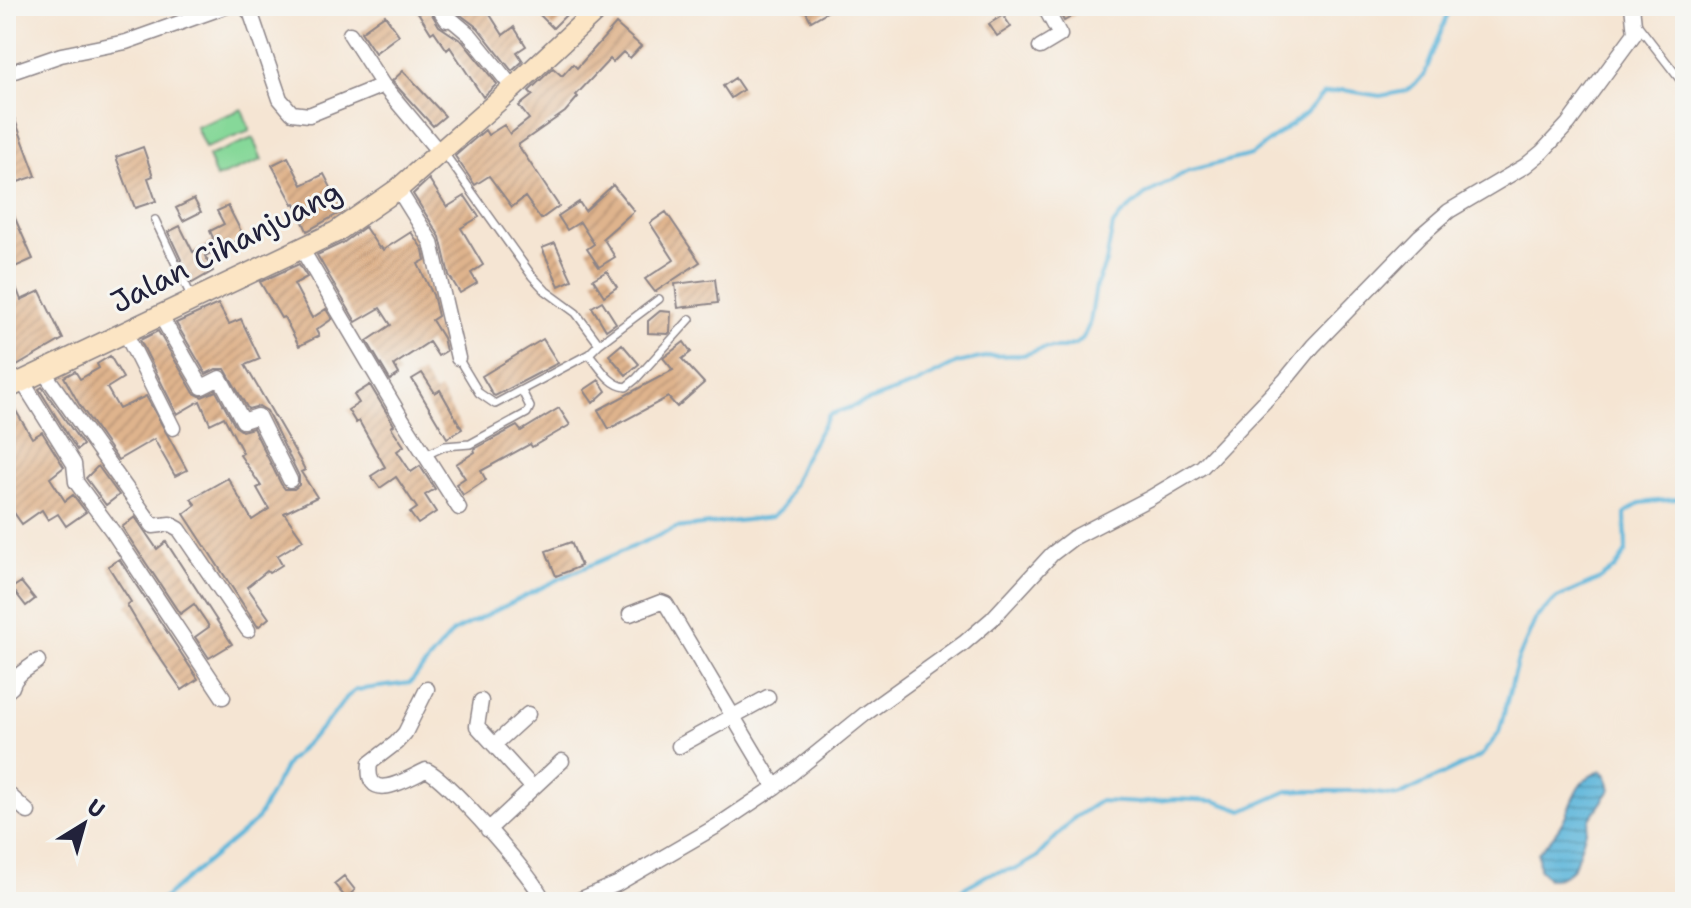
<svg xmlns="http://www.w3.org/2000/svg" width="1691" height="908" font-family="'Shantell Sans',sans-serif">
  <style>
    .pitch { fill: #86d899; stroke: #547d6a; stroke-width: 2 }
    .water { fill: url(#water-rules); stroke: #406c8a; stroke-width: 2 }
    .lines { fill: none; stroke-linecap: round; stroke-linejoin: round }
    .stream { stroke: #5db6da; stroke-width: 4 }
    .building { fill: url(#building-hatch) }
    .service-casing { stroke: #8c8487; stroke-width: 10 }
    .minor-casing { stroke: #8c8487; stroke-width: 17 }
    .secondary-casing { stroke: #8c8487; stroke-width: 23 }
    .service { stroke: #fff; stroke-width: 7 }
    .minor { stroke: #fff; stroke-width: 14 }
    .secondary { stroke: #fce5c4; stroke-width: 20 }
    .labels { text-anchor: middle; stroke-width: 6; stroke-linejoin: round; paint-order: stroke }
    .street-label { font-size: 30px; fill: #22223b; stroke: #f6f6f2 }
  </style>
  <defs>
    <pattern id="water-rules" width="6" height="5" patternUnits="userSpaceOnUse" patternTransform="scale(2)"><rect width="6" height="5" fill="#5db6da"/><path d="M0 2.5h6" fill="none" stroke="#4c94b2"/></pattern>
    <pattern id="building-hatch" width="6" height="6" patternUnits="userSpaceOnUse" patternTransform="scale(2)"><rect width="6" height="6" fill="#dfb48d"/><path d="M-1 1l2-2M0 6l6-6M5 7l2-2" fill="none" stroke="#bf9a7b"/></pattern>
  </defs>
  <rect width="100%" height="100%" fill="#f6f6f2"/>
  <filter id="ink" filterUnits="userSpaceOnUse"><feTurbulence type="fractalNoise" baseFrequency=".0125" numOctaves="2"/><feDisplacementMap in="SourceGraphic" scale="16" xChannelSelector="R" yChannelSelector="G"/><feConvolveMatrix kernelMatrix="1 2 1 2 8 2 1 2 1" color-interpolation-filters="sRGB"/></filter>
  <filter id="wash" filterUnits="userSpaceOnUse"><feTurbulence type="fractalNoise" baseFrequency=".006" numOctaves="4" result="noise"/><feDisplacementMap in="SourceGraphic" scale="32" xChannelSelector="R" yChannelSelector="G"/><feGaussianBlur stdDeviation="1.8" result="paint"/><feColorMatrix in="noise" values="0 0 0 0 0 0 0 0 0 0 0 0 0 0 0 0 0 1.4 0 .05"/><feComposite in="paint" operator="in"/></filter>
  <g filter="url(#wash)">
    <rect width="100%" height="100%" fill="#f5e5d3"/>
    <!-- pitch -->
    <path class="pitch" d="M242 109 250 131 205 148 196 127Z
      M253 138 262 160 216 178 208 156Z"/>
    <!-- water -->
    <path class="water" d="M1602 771 1607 776 1610 790 1590 819 1574 867C1567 875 1559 879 1548 879L1539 868 1538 853C1547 843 1557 833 1563 821 1574 800 1576 778 1602 771Z"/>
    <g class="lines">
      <!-- stream -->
      <path class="stream" d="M159 902 256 821 287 763 330 719 347 697 356 690 410 683 453 632 563 577 676 528 772 517 782 508 802 462 829 415 915 384 957 363 990 356 1023 355 1044 348H1063L1076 344 1083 338 1090 323 1096 286 1106 262 1113 225 1120 216 1145 195 1188 171 1251 155 1306 113 1323 94 1343 90 1380 96 1406 91 1424 76 1451 6
        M951 902 964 888 989 874 1018 868 1037 857 1074 818 1100 801 1139 803 1175 799 1215 801 1243 811 1288 791H1359L1398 796 1481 756 1499 733 1517 662 1536 618 1557 598 1600 579 1615 568 1626 552 1625 514 1640 503 1685 498"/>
    </g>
    <g id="blocks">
      <!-- building -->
      <path class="building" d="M414 6H427L439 26 463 42 497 84 483 97 450 47 447 50 434 31 431 33Z
        M449 6H498L489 13 503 35 514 27 526 46 517 52 523 61 512 71 478 28Z
        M531 6H575L553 28Z
        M803 6H837L811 21Z
        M1061 6H1074L1078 13 1064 21 1057 8Z
        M385 15 399 35 375 53 361 32Z
        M1003 15 1011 27 997 36 989 24Z
        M616 24 641 46 630 58 623 52 613 62 610 59 576 95 578 97 565 112 518 145 559 206 541 219 525 197 512 207 489 176 475 185 455 156 485 130 488 135 504 125 510 134 529 119 519 106 533 95 529 91 553 68 562 76 573 64 577 68Z
        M403 71 445 116 433 126 392 81Z
        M735 78 743 90 731 98 723 86Z
        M6 96 36 176 18 182 6 147Z
        M143 147 153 176 148 178 156 201 135 208 116 157Z
        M288 157 302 185 324 174 343 211 307 231 295 203 293 204 272 165Z
        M429 179 447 207 465 196 479 217 461 228 483 265 471 273 477 283 460 293 449 275 440 237 413 194Z
        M613 185 634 211 603 238 615 257 599 267 587 249 594 244 580 222 567 230 558 216 579 202 585 211Z
        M6 198 33 259 15 267 6 247Z
        M194 199 201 212 183 221 176 208Z
        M228 206 244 237 205 256 213 271 192 283 168 232 180 226 193 252 214 240 210 231 224 224 217 211Z
        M666 212 700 262 655 292 645 279 674 260 650 223Z
        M365 227 379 248 381 247 383 250 411 232 423 250 425 260 418 264 433 295 438 316 432 320 443 338 446 351 438 356 429 342 394 365 399 374 390 380 367 341 391 325 380 308 356 322 317 255 343 243Z
        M555 243 572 280 559 286 542 248Z
        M6 261 21 300 40 291 63 339 10 370 6 363V333L13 329 6 311Z
        M299 264 307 277 294 284 312 318 326 309 332 319 316 330 319 336 299 346 284 317 281 318 260 282Z
        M607 271 617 287 604 296 593 279Z
        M715 279 718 303 678 308 675 284Z
        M602 301 616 323 606 330 592 307Z
        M218 304 229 324 241 319 260 359 245 365 300 460 305 470 301 472 317 497 284 513 303 540 277 556 282 565 269 573 267 571 247 587 269 618 258 627 184 514 196 505 191 499 228 478 252 520 269 509 257 488 261 486 240 455 243 453 224 417 210 424 200 401 177 414 140 340 158 331 194 393 202 397 216 391 235 426 242 431 253 428 281 484 285 489H294L299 485V476L267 411 259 406 248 409 225 369H216L206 374 176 323Z
        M660 311 671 312 670 332 668 334 648 333V321Z
        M543 339 558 363 495 396 493 395 482 376Z
        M684 342 691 352 682 359 704 383 677 407 668 397 609 429 598 410 673 370 663 358Z
        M622 344 639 364 626 375 609 355Z
        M110 356 123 378 107 388 119 409 146 396 187 470 175 476 154 439 118 460 79 404 64 377 75 371 80 379 99 368 97 364Z
        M422 373 435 393 440 390 462 429 447 438 412 379Z
        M599 380 606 391 593 403 584 390Z
        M370 385 394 425 391 427 404 446 397 451 411 472 420 466 435 489 425 495 436 512 418 524 410 513 417 508 396 477 380 488 371 476 385 467 359 421 356 423 348 410 359 403 354 395Z
        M42 387 83 445 77 450 39 389Z
        M10 401 32 438 42 432 64 467 50 478 65 501 73 495 86 512 66 526 58 514 48 520 42 510 22 524 12 510 6 515V436L10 433 6 426V402Z
        M559 408 570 425 532 447 530 444 481 471 486 480 463 495 456 484 465 478 456 464 475 452 474 449 517 426 521 431Z
        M98 466 119 495 106 505 86 478Z
        M135 517 157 549 166 542 232 644 209 658 195 637 209 627 207 623 194 604 180 614 122 527Z
        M571 542 581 566 556 576 546 551Z
        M119 559 198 679 182 690 149 642 127 605 131 602 108 566Z
        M21 582 35 599 26 606 12 588Z
        M344 876 355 890 346 898 334 884Z"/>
    </g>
  </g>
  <g filter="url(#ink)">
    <use href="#blocks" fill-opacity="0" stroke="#8c8487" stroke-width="2"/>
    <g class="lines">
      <defs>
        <path id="service" d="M1637 24 1685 86
          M444 153 532 276 546 291 576 313 599 344 589 354 495 404 479 393 458 358
          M155 220 192 298
          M599 344 659 299
          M589 354C600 367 609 385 626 387L636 379 690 319
          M426 455 445 446 470 444 527 413 530 407 522 391"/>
        <path id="minor" d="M244 6 251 14 280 99 292 113 309 115 383 85
          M437 6 447 20 451 19 470 35 513 88
          M350 34 383 85 439 152
          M1040 47 1060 35 1044 6
          M6 74 61 55 126 42 227 6
          M398 189 431 242 458 358
          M301 248 402 419 459 508
          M160 315 202 387 220 378 243 421 258 416 290 480
          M125 332 173 428
          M43 371 153 526 170 524 179 529 248 630
          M22 381 74 464 76 482 113 532 223 697
          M630 614 661 602 666 604 775 787
          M427 689 405 733 396 743 370 763C364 806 407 779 426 770 446 777 539 883 544 902
          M6 692 12 687C15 674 28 669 38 661
          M481 701 477 726 533 788
          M494 745 528 714
          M679 746 768 697
          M6 792 28 812
          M488 830 562 761
          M574 902 617 884 717 826 775 787 865 714 964 643 992 619 1052 554 1073 538 1150 498 1202 467 1286 379 1313 346 1420 236 1449 211 1525 166 1542 152 1568 124 1635 33 1632 6"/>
        <path id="secondary" d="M6 389 336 232 398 189 513 88 601 6"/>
      </defs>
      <!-- service casing -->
      <use href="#service" class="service-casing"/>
      <!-- minor casing -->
      <use href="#minor" class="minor-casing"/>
      <!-- secondary casing -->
      <use href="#secondary" class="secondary-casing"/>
      <!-- service -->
      <use href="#service" class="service"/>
      <!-- minor -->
      <use href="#minor" class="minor"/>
      <!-- secondary -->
      <use href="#secondary" class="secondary"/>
    </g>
  </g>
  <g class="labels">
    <!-- street labels -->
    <g class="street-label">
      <text transform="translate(226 247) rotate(-27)" y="10">Jalan Cihanjuang</text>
    </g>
  </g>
  <!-- margin -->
  <rect width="1691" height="908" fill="none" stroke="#f6f6f2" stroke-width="32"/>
  <!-- north arrow -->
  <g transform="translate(84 824) rotate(37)" stroke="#f6f6f2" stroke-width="6" paint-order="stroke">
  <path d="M0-6L14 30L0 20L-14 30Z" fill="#22223b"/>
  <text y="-12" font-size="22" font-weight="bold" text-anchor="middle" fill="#22223b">U</text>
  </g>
</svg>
